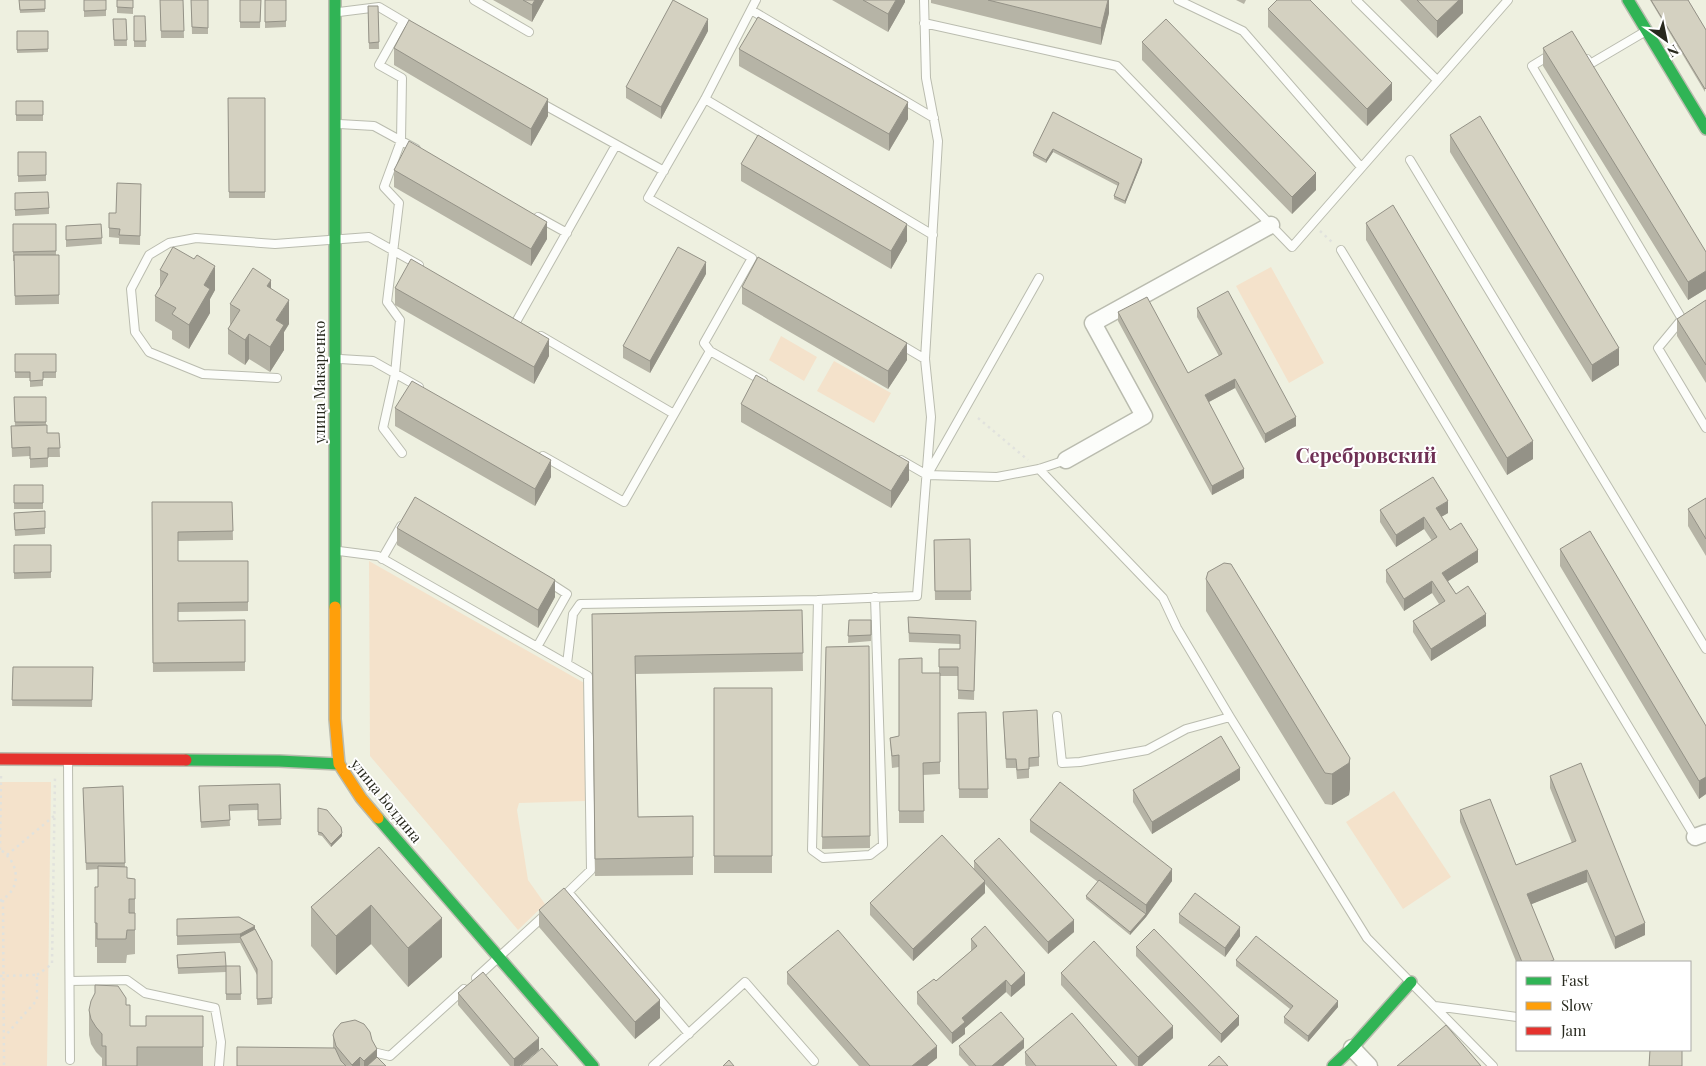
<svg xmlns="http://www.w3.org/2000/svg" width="1706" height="1066" font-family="'Playfair Display',serif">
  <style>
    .green { fill: #f4e2cb }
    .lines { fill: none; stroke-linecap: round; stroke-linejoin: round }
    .lane-casing { stroke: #babcaf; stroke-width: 10 }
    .street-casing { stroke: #babcaf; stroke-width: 19 }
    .fast-casing { stroke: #babcaf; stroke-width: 14 }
    .slow-casing { stroke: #babcaf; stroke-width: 14 }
    .jam-casing { stroke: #babcaf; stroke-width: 14 }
    .path { stroke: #e1e2dd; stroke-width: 2.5; stroke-dasharray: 2.5 4; stroke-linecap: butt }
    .lane { stroke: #fcfdfa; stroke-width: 8 }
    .street { stroke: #fcfdfa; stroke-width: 16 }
    .fast { stroke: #30b455; stroke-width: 11 }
    .slow { stroke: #ff9f0a; stroke-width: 11 }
    .jam { stroke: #e5322d; stroke-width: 11 }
    .wall { fill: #b6b4a6 }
    .shaded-wall { fill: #949287 }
    .building { fill: #d4d1c1; stroke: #949287 }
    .labels { text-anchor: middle; stroke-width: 4; stroke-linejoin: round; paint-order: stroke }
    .street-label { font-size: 15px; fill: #28291e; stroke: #fff }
    .district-label { font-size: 20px; font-weight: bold; fill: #6f3055; stroke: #fff }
  </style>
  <rect width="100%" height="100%" fill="#eef0e0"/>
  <!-- green -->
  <path class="green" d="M1271 267 1324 363 1289 383 1236 286Z
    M781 336 817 357 804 381 769 360Z
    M834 361 891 393 874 423 817 391Z
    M369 561 586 684 585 801 519 803 517 810 528 880 545 904 518 930 370 756Z
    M0 782H51L47 1066H0Z
    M1394 791 1451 877 1403 909 1346 822Z"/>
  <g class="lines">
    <defs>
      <path id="lane" d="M474 0 529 32
        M1178 0 1243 31 1361 167
        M1356 0 1437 80
        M751 10 934 118
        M339 12 379 7 406 23
        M924 23 1117 66 1292 247 1508 0
        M1550 55 1532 66 1682 319
        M1587 59 1590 64 1646 31
        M705 99 933 235
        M541 103 664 171
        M339 124 374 126 416 149
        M1410 160 1706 649
        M538 217 567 233
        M1341 250 1695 837
        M1682 319 1658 348 1706 428
        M516 322 616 145
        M541 336 674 414
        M898 343 925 359
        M710 351 763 381
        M340 359 373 361 419 387
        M277 378 203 374 149 352 135 332 131 289 149 255 169 243 196 238 275 244 369 237 419 265
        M402 453 383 428 395 374 400 320 387 302 399 203 384 187 401 141 402 78 379 65 403 22
        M543 456 624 502 710 351 704 343 752 258 648 198 705 99 756 0
        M901 460 927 475 997 477 1039 469 1066 460
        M1039 469 1163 598 1177 628 1230 717 1367 938 1493 1066
        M929 472 1039 278
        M339 551 378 556 588 676 591 870 562 898
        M382 559 401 526
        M818 600 917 596 931 417 925 359 938 141 926 78 924 0
        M537 647 567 594 547 581
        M567 664 573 614 580 604 818 600 812 850 823 858 870 855 883 845 875 597
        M1057 716 1062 763 1080 762 1147 750 1186 729 1230 717
        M68 762 70 1060
        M568 892 689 1034
        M476 978 547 913
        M70 981 127 980 145 993 215 1008 221 1042 219 1066
        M1435 1006 1517 1017
        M369 1051 390 1056 464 989
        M653 1066 745 982 814 1061"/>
      <path id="street" d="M1066 460 1144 416 1093 323 1271 225
        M1695 837 1706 833
        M1352 1048 1369 1066"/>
      <path id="fast" d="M335 0V607
        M1628 0 1706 129
        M186 760 279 761 339 764
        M378 818 593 1066
        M1333 1066 1352 1048 1411 982"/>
      <path id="slow" d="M335 607V719L339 764 361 798 378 818"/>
      <path id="jam" d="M0 759 186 760"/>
    </defs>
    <!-- lane casing -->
    <use href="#lane" class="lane-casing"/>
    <!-- street casing -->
    <use href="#street" class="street-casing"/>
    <!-- fast casing -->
    <use href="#fast" class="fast-casing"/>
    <!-- slow casing -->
    <use href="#slow" class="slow-casing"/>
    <!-- jam casing -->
    <use href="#jam" class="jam-casing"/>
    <!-- path -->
    <path class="path" d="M1320 231 1333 243
      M978 418 1028 460
      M0 850 1 776
      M7 855 54 816
      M3 900 4 1066
      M0 901C22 889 20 864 1 850
      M37 975 52 964 55 777
      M0 976 37 975V1000L5 1036"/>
    <!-- lane -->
    <use href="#lane" class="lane"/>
    <!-- street -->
    <use href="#street" class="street"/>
    <!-- fast -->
    <use href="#fast" class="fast"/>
    <!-- slow -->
    <use href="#slow" class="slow"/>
    <!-- jam -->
    <use href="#jam" class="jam"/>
  </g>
  <!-- wall -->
  <path class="wall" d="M19 0H45V12L20 13Z
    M84 0H106V16L84 17Z
    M117 0H133V14L117 13Z
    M160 0H183L184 38H161Z
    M191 0H208V34H192Z
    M240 0H261L260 28H240Z
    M265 0H286V27L265 28Z
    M493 0H544L532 22Z
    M832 0H905V2L888 32Z
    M931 0H1109V13L1101 45 931 3Z
    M1236 0H1246L1244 4Z
    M1400 0H1463V13L1437 38Z
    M1650 0H1688L1706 30 1705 92Z
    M368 6H378L379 49H369Z
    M1268 9 1392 100 1367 126 1268 27Z
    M134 16H145L146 47H134Z
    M113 19H126L127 46H114Z
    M17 31H48V52L17 53Z
    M708 31 661 119 626 98V87Z
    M1142 42 1316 190 1292 214 1142 60Z
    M394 48 548 116 531 146 394 65Z
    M1543 48 1706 252V289L1688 300 1543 66Z
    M739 49 908 119 889 151 739 66Z
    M228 98H265V198H229Z
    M16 101H43V121H16Z
    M1053 112 1142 162 1125 204 1114 199V196L1118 186 1053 152 1046 163 1033 156V153Z
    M1450 135 1619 365 1592 382 1450 152Z
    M18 152H46V181L18 182Z
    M741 164 907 241 891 269 741 181Z
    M394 170 547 239 531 266 394 187Z
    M141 184 140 245 119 244V238L109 237V213H116Z
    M15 193 49 208V214L15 216Z
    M1366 223 1533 459 1507 475 1366 240Z
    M13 224H56V255H59V304L15 305 14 261H13Z
    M101 224 102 244 66 247V226Z
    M160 270 215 290 210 299V313L189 349 172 339V331L155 321V296L160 287Z
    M706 274 650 373 623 358V346Z
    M742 287 907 360 888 389 742 304Z
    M271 288 289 324 284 332V350L270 372 249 359 245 365 228 354V329L230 326V304Z
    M395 288 549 356 534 384 395 305Z
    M1706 301V383L1677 336V319Z
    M1197 308 1296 426 1265 443 1235 388 1209 402 1244 478 1212 495 1118 321V312L1188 373 1219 356 1197 317Z
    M15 354H56V378H43V386L30 387V378H15Z
    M14 397H46V425L47 433H59L60 457H48V467L30 468V456L12 457 11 426H15Z
    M741 404 909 480 891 508 741 422Z
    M395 408 551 477 535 506 395 426Z
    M14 485H43V509H14Z
    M1706 498V556L1688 526V509Z
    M152 502H232L233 540 178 541V561H248V611L178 612V621L245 620V671L153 672Z
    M1380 510 1448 513 1441 517 1450 530 1478 562 1448 581 1456 594 1486 626 1431 661 1413 632V621L1439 604 1432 593 1404 611 1386 582V570L1432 541 1424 529 1396 547 1380 522Z
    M45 511V534L15 536 14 513Z
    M397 528 555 597 538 628 397 545Z
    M970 539 971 600H935L934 540Z
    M14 545H51V578L14 579Z
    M1560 549 1706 726V794L1699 799 1560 566Z
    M1206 579 1350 789 1349 795 1332 805 1325 804 1206 611Z
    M802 610 803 671 636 674 638 817 693 816V875L595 876 592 614Z
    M908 617 976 621 974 700 958 699V676H940V774L923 775 924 823H899V767L892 768 890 738 899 736 922 673H939V649H960V644L909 642Z
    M849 620H871V641L848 643Z
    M869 646 870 848 822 849 826 647Z
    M13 667H93L92 707 12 706Z
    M714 688H772V873H714Z
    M986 712 988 798H959L958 713Z
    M1003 712 1039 757V766L1029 767V778L1017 779 1016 768H1006Z
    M1550 776 1645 935 1615 949 1587 882 1531 904 1554 962H1517V964L1460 822V810L1516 865 1572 843 1550 788Z
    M1240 780 1152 834 1133 802V790Z
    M280 784 281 825 258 826V810L229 811 230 826 201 828 199 792Z
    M123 786 125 867 127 878 135 879V954L127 955 126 963H97V947H95V887H98V869L86 870 83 788Z
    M318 808 342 836 331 847 322 836 318 835Z
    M1030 820 1172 881 1146 917 1130 935 1086 899V896L1098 882 1030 832Z
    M379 847 442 957 408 987 371 944 336 975 311 946V907Z
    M974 861 1074 932 1048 954 985 884V893L913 961 870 915V903L974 869Z
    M539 910 660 1018 635 1039 539 927Z
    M1179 914 1240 936 1225 957 1179 923Z
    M177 919 255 929 272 961V1004L257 1005V975L240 943 177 945Z
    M971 939 1025 985 1011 997 1006 992 965 1028V1034L952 1044 917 1004V992L936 981 971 951Z
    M1136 947 1239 1025 1221 1043 1136 956Z
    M177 955 226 966H240L241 1000H226V972L178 974Z
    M1236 960 1338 1007 1308 1042 1284 1023V1017L1290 1009 1236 966Z
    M787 972 937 1058 927 1066H859L787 984Z
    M1061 973 1173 1038 1142 1066H1135L1061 985Z
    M458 993 539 1050 520 1066H510L458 1005Z
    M126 1005 130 1026H146L203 1016V1066H102V1058L96 1052 91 1044 89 1035V1010Z
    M333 1035 372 1040 377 1057 386 1066H237L333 1048Z
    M959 1046 1024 1048 1003 1066H969L959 1055Z
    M1025 1052 1117 1066H1026L1025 1064Z"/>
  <!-- shaded-wall -->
  <path class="shaded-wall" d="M535 0H544L532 22V5Z
    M896 0H905V2L888 32V14Z
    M1108 0H1109V13L1101 45V28Z
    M1459 0H1463V13L1437 38V21Z
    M708 19V31L661 119V107Z
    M1392 83V100L1367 126V109Z
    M548 99V116L531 146V129Z
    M908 102V119L889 151V134Z
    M1053 149V152L1046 163V160Z
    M1142 159V162L1125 204V201Z
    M1316 173V190L1292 214V197Z
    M547 222V239L531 266V249Z
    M907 224V241L891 269V251Z
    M706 262V274L650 373V361Z
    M215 266V290L210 299V313L189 349V325L204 285Z
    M1706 271V289L1688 300V282Z
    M271 280V304L267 286Z
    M289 300V324L284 332V350L270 372V347L276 320Z
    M249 334V359L245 365V340Z
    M549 339V356L534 384V367Z
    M907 343V360L888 389V371Z
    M1619 348V365L1592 382V365Z
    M1235 379V388L1205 404V395Z
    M1296 417V426L1265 443V434Z
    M1533 441V459L1507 475V458Z
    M551 460V477L535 506V489Z
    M909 462V480L891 508V491Z
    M1244 469V478L1212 495V486Z
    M1448 501V513L1436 520V508Z
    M1424 517V529L1396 547V535Z
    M1478 550V562L1442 585V573Z
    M555 580V597L538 628V610Z
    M1432 581V593L1404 611V599Z
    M1486 614V626L1431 661V649Z
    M1350 758V789L1349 795 1332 805V774Z
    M1240 768V780L1152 834V822Z
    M1706 777V794L1699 799V781Z
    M342 833V836L331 847V844Z
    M1172 869V881L1146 917 1130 935V932L1146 914V905Z
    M1587 870V882L1527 906V894Z
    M985 881V893L913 961V949Z
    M371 905V944L336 975V936Z
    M442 918V957L408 987V948Z
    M1074 920V932L1048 954V942Z
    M1645 923V935L1615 949V937Z
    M255 926V935L240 937V934Z
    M1240 927V936L1225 957V948Z
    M1025 973V985L1011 997V986Z
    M1006 980V992L965 1028V1034L952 1044V1033L962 1018Z
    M660 1000V1018L635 1039V1022Z
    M1338 1001V1007L1308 1042V1036Z
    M1239 1016V1025L1221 1043V1034Z
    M1173 1026V1038L1142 1066H1138V1057Z
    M539 1038V1050L520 1066H514V1059Z
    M1024 1039V1048L1003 1066H992Z
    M937 1046V1058L927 1066H912Z
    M377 1049V1066H364V1061Z
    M360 1057V1066H352V1065Z"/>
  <!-- building -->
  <path class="building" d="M19 0H45V9L20 10Z
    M84 0H106V10L84 11Z
    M117 0H133V8L117 7Z
    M160 0H183L184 31H161Z
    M191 0H208V28L192 27Z
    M240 0H261L260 22H240Z
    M265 0H286V21L265 22Z
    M523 0H535L532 5Z
    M673 0 708 19 661 107 626 87Z
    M863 0H896L888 14Z
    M988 0H1108L1101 28Z
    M1277 0H1310L1392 83 1367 109 1268 9Z
    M1417 0H1459L1437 21Z
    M1651 0H1688L1706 30V88L1705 89Z
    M368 6H378L379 42 369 43Z
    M134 16H145L146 41H134Z
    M758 17 908 102 889 134 739 49Z
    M113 19H126L127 40H114Z
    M1166 19 1316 173 1292 197 1142 42Z
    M409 20 548 99 531 129 394 48Z
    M17 31H48V49L17 50Z
    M1572 31 1706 252V271L1688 282 1543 48Z
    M228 98H265V192H229Z
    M16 101H43V115H16Z
    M1053 112 1142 159 1125 201 1114 196 1119 183 1053 149 1046 160 1033 153Z
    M1480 116 1619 348 1592 365 1450 135Z
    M758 135 907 224 891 251 741 164Z
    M409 141 547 222 531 249 394 170Z
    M18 152H46V175L18 176Z
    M117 183 141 184 140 236 119 235 120 229 109 228V213H116Z
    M48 192 49 208 15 210V193Z
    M1393 205 1533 441 1507 458 1366 223Z
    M13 224H56V251L13 252Z
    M101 224 102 238 66 240V226Z
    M173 247 194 259 197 255 215 266 204 285 210 289 189 325 172 314 176 308 155 296 168 274 160 270Z
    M678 247 706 262 650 361 623 346Z
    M14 255H59V295L15 296Z
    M758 257 907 343 888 371 742 287Z
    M411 259 549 339 534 367 395 288Z
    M253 268 271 280 267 286 289 300 276 320 284 325 270 347 249 334 245 340 228 329 240 310 230 304Z
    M1228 291 1296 417 1265 434 1235 379 1205 395 1244 469 1212 486 1118 312 1147 297 1188 373 1222 354 1197 308Z
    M1706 300V365L1677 319Z
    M15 354H56V372H43V380L30 381V372H15Z
    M756 375 909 462 891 491 741 404Z
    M412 381 551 460 535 489 395 408Z
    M14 397H46V422H15Z
    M47 425V433H59L60 448H48V458L30 459V447L12 448 11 426Z
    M1433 477 1448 501 1436 508 1450 530 1461 523 1478 550 1442 573 1456 594 1468 586 1486 614 1431 649 1413 621 1445 601 1432 581 1404 599 1386 570 1437 537 1424 517 1396 535 1380 510Z
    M14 485H43V503H14Z
    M415 497 555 580 538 610 397 528Z
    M1706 498V539L1688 509Z
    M152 502H232L233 531 178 532V561H248V602L178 603V621L245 620V662L153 663Z
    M45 511V528L15 530 14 513Z
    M1590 531 1706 726V777L1699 781 1560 549Z
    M970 539 971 591H935L934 540Z
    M14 545H51V572L14 573Z
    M1224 563 1231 564 1350 758 1349 763 1332 774 1325 773 1206 579 1208 572Z
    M802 610 803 653 635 656 638 817 693 816V857L595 859 592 614Z
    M908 617 976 621 974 691 958 690V667H939V649H960V635L909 633Z
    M849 620H871V635L848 636Z
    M869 646 870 836 822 837 826 647Z
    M922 658V673H940V762L923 763 924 811H899V755L892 756 890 738 899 736V659Z
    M13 667H93L92 700H12Z
    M714 688H772V856H714Z
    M1037 710 1039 757 1029 758V769L1017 770 1016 759H1006L1003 712Z
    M986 712 988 789H959L958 713Z
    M1221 736 1240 768 1152 822 1133 790Z
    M1581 763 1645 923 1615 937 1587 870 1527 894 1554 960 1548 962H1522L1460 810 1490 799 1516 865 1576 841 1550 776Z
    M1060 782 1172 869 1146 905 1030 820Z
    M280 784 281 819 258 820V804L229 805 230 820 201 822 199 786Z
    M123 786 125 863H86L83 788Z
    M318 808 327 810 341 827 342 833 331 844 322 833 318 832Z
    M942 835 985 881 913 949 870 903Z
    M999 838 1074 920 1048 942 974 861Z
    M379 847 442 918 408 948 371 905 336 936 311 907Z
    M98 866 127 867V878L135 879V899H129V913H135V930H127L126 939H97V923H95V887H98Z
    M1099 880 1146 914 1130 932 1086 896Z
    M564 888 660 1000 635 1022 539 910Z
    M1195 893 1240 927 1225 948 1179 914Z
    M239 917 255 926 240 934 177 936V919Z
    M985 926 1025 973 1011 986 1006 980 962 1018 965 1022 952 1033 917 992 934 979 936 981 977 946 971 939Z
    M255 929 272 961V998L257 999V969L240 937Z
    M1154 929 1239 1016 1221 1034 1136 947Z
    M838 930 937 1046 912 1066H870L787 972Z
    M1256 936 1338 1001 1308 1036 1284 1017 1293 1006 1236 960Z
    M1094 941 1173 1026 1138 1057 1061 973Z
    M225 952 226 966H240L241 994H226V966L178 968 177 955Z
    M483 972 539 1038 514 1059 458 993Z
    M95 985 118 986 126 998V1005H130V1026H146V1016H203V1047H137V1066H106V1046H102V1034L96 1027 91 1019 89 1010 91 1001 95 993Z
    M1001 1012 1024 1039 992 1066H976L959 1046Z
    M1072 1013 1117 1066H1036L1025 1052Z
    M355 1020 364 1024 370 1032 372 1040 377 1049 364 1061 360 1057 352 1065 336 1046 333 1035 335 1030 341 1023Z
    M1446 1025 1481 1066H1397Z
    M237 1047 335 1048 341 1061 346 1066H237Z
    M542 1048 558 1066H521Z
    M1650 1050H1682V1066H1649Z
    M1219 1056 1228 1066H1208Z
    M377 1057 386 1066H367Z
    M729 1060 734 1066H723Z"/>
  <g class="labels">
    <!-- street labels -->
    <g class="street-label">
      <text transform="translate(320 382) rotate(-90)" y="5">улица Макаренко</text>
      <text transform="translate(386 801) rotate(51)" y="5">улица Болдина</text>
    </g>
    <!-- district labels -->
    <g class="district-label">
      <text x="1366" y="463">Серебровский</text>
    </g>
  </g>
  <!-- legend -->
  <rect x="1516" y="961" width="175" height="90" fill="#ffffff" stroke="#a9a9a5"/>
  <rect x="1526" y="977" width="25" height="8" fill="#30b455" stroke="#a9a9a5"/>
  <text x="1561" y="986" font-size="15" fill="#28291e">Fast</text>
  <rect x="1526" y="1002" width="25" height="8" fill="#ff9f0a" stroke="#a9a9a5"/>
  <text x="1561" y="1011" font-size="15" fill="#28291e">Slow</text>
  <rect x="1526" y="1027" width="25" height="8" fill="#e5322d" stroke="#a9a9a5"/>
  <text x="1561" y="1036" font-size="15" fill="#28291e">Jam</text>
  <!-- north arrow -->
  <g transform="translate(1666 40) rotate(147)" stroke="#ffffff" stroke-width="4" paint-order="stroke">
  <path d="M0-4L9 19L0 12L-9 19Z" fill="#28291e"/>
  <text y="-8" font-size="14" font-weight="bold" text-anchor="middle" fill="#28291e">N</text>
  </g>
</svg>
